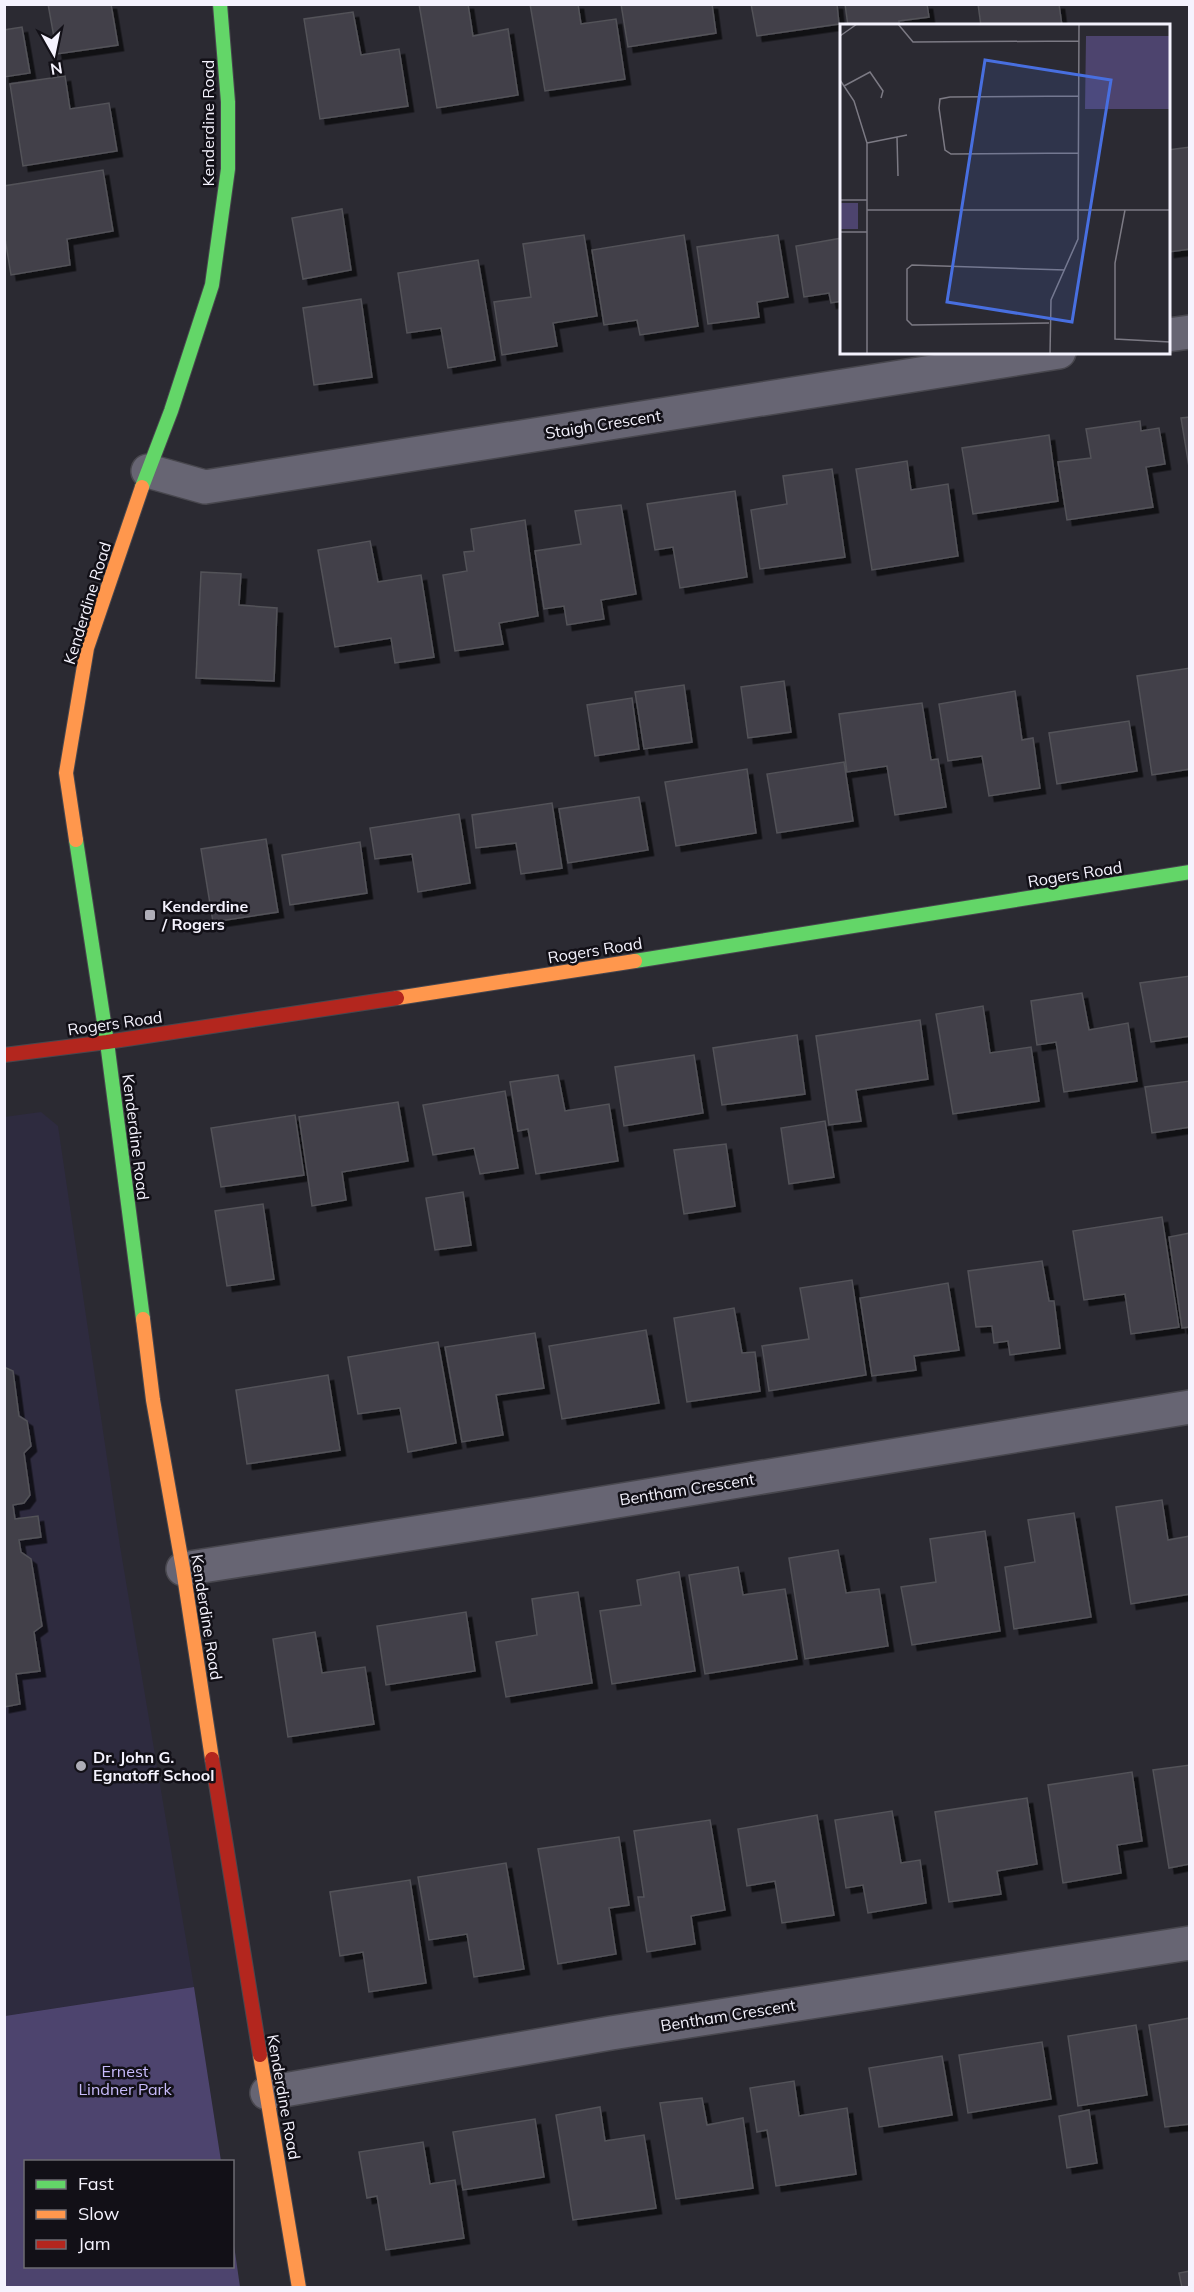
<svg xmlns="http://www.w3.org/2000/svg" width="1194" height="2292" font-family="Mulish,sans-serif">
  <style>
    .built { fill: #2e2b3f }
    .green { fill: #4d446e }
    .building { fill: #424149; stroke: #535259; stroke-width: 1.5; filter: url(#shadow) }
    .lines { fill: none; stroke-linecap: round; stroke-linejoin: round }
    .street-casing { stroke: #48474e; stroke-width: 36 }
    .fast-casing { stroke: #48474e; stroke-width: 16 }
    .slow-casing { stroke: #48474e; stroke-width: 16 }
    .jam-casing { stroke: #48474e; stroke-width: 16 }
    .street { stroke: #676573; stroke-width: 33 }
    .fast { stroke: #63d668; stroke-width: 14 }
    .slow { stroke: #ff974d; stroke-width: 14 }
    .jam { stroke: #b3261e; stroke-width: 14 }
    .poi-dot { fill: #aeadb7; stroke: #121017; stroke-width: 2 }
    .labels { text-anchor: middle; stroke-width: 5; stroke-linejoin: round; paint-order: stroke }
    .street-label { font-size: 16px; fill: #f5f3fe; stroke: #121017 }
    .poi-label { font-size: 16px; font-weight: bold; fill: #f5f3fe; stroke: #121017; text-anchor: start }
    .park-label { font-size: 16px; fill: #c9bcfc; stroke: #121017 }
    .inset-road { fill: none; stroke: #7c7a84; stroke-width: 1.5 }
    .view { fill: #486fe0; fill-opacity: 0.15; stroke: #486fe0; stroke-width: 3 }
    .inset-edge { fill: none; stroke: #f5f3fe; stroke-width: 3 }
  </style>
  <defs>
    <filter id="shadow"><feDropShadow dx="5.5" dy="5.5" stdDeviation="0" flood-color="#0009"/></filter>
  </defs>
  <rect width="100%" height="100%" fill="#2b2a32"/>
  <!-- built -->
  <path class="built" d="M41 1112 58 1126 120 1546 194 1987 5 2016 4 1117Z"/>
  <!-- green -->
  <path class="green" d="M194 1987 221 2161 26 2162V2266H232L233 2238 240 2287H5V2016Z"/>
  <!-- building -->
  <path class="building" d="M48 4H111L118 45 57 54Z
    M419 4H468L473 36 508 29 518 95 437 108Z
    M530 4H578L581 24 616 19 625 79 545 91Z
    M621 4H712L716 33 628 47Z
    M751 4H837L839 24 757 36Z
    M845 4H927L929 17 899 21V26H848Z
    M978 4H1059L1062 26H981Z
    M353 12 361 55 399 49 408 106 320 119 304 19Z
    M22 27 30 73 4 77V30Z
    M65 76 70 109 109 103 117 151 23 166 10 84Z
    M1190 147V249L1169 252 1168 150Z
    M103 170 113 231 67 239 70 265 11 275 4 232V186Z
    M342 209 351 270 303 279 292 218Z
    M584 235 597 316 553 323 557 346 502 355 494 302 531 297 523 244Z
    M684 235 698 326 640 335 637 320 604 325 592 250Z
    M778 235 788 297 757 302 759 317 708 324 697 247Z
    M842 238V301L831 303 829 293 804 297 796 246Z
    M478 260 495 360 448 368 441 328 407 333 398 273Z
    M361 299 372 377 314 385 303 308Z
    M1190 417V473L1181 418Z
    M1140 421 1141 431 1159 428 1165 464 1146 467 1153 507 1067 520 1058 462 1091 458 1086 429Z
    M1049 435 1058 501 973 514 962 448Z
    M907 461 911 490 948 484 958 556 872 570 856 469Z
    M832 469 845 557 760 569 751 510 787 504 783 476Z
    M735 491 747 577 680 588 673 547 655 550 647 504Z
    M621 505 636 594 601 600 604 619 567 625 564 606 544 609 535 551 581 544 575 511Z
    M525 520 538 616 499 623 503 644 455 651 443 575 467 571 464 552 474 551 471 529Z
    M370 541 378 582 421 575 434 657 395 663 391 638 335 647 318 550Z
    M201 572 241 574 239 605 277 608 274 681 196 678Z
    M1190 668V769L1152 775 1137 676Z
    M784 681 791 732 748 738 741 687Z
    M684 685 692 742 644 749 635 692Z
    M1015 691 1022 740 1033 738 1040 788 989 796 982 756 948 761 939 704Z
    M632 698 639 749 595 756 587 705Z
    M922 703 931 760 938 759 946 807 895 815 887 766 847 772 839 714Z
    M1129 721 1137 771 1057 784 1049 733Z
    M844 762 853 821 777 833 767 774Z
    M747 769 756 833 676 846 665 782Z
    M639 797 648 850 568 863 559 809Z
    M552 803 562 868 521 874 516 843 476 848 472 815Z
    M459 814 470 883 418 892 412 854 375 859 370 828Z
    M266 839 278 912 213 922 201 849Z
    M360 842 367 893 290 905 282 855Z
    M1190 976V1036L1151 1042 1140 983Z
    M1082 993 1089 1030 1128 1023 1137 1081 1064 1092 1056 1042 1037 1045 1031 1001Z
    M983 1006 990 1053 1031 1047 1039 1101 953 1114 936 1014Z
    M920 1020 928 1079 856 1090 861 1121 829 1125 816 1036Z
    M797 1035 805 1094 722 1105 713 1048Z
    M694 1055 703 1113 624 1126 615 1067Z
    M558 1075 565 1111 609 1104 618 1161 536 1174 528 1129 518 1131 510 1082Z
    M1190 1081V1127L1152 1133 1145 1087Z
    M505 1091 518 1168 480 1174 474 1148 433 1155 423 1105Z
    M398 1102 408 1161 342 1172 346 1200 312 1206 299 1117Z
    M295 1115 304 1175 221 1187 211 1128Z
    M825 1121 834 1177 789 1184 781 1128Z
    M726 1144 735 1206 684 1214 674 1150Z
    M463 1192 471 1245 435 1250 426 1198Z
    M263 1204 274 1279 227 1286 215 1211Z
    M1162 1217 1179 1327 1131 1334 1125 1294 1084 1300 1073 1231Z
    M1190 1233V1327L1182 1328 1169 1237Z
    M1042 1261 1049 1301H1054L1060 1348 1010 1355 1008 1341 994 1343 992 1326 976 1327 968 1271Z
    M852 1280 866 1375 769 1391 762 1346 809 1339 800 1288Z
    M948 1283 959 1350 914 1356 916 1370 872 1376 860 1298Z
    M734 1308 742 1353 755 1352 760 1391 687 1402 674 1318Z
    M646 1330 659 1403 562 1419 549 1346Z
    M535 1333 544 1388 496 1395 503 1435 462 1442 445 1347Z
    M438 1342 456 1443 408 1452 400 1408 358 1414 348 1357Z
    M4 1367 13 1371 19 1416 27 1421 31 1446 24 1453 30 1495 24 1503 13 1505 15 1519 38 1516 41 1537 19 1540 21 1552 31 1559 42 1626 34 1632 40 1671 16 1674 20 1704 4 1707Z
    M328 1375 340 1450 247 1464 236 1390Z
    M1162 1500 1168 1540 1190 1536V1594L1131 1604 1116 1507Z
    M1074 1513 1091 1617 1014 1629 1005 1567 1035 1562 1028 1520Z
    M985 1531 1000 1631 912 1645 901 1587 936 1582 930 1539Z
    M838 1550 846 1593 879 1589 888 1646 805 1659 789 1558Z
    M738 1567 743 1595 785 1589 797 1659 705 1674 689 1575Z
    M679 1572 695 1671 612 1684 600 1611 641 1605 637 1580Z
    M578 1592 592 1683 506 1697 496 1642 537 1635 532 1599Z
    M466 1612 475 1671 386 1685 377 1626Z
    M315 1632 322 1673 365 1667 374 1724 288 1737 273 1639Z
    M1190 1765V1864L1169 1868 1153 1770Z
    M1132 1772 1142 1841 1117 1845 1121 1873 1063 1883 1048 1785Z
    M1027 1798 1037 1864 997 1871 1001 1894 949 1902 935 1812Z
    M892 1811 901 1863 920 1860 926 1903 868 1913 863 1885 846 1888 835 1820Z
    M817 1815 834 1915 782 1923 775 1881 747 1886 738 1829Z
    M710 1820 725 1910 691 1916 695 1944 647 1952 638 1897H644L634 1831Z
    M619 1837 629 1905 609 1908 616 1954 558 1964 538 1849Z
    M506 1863 524 1969 474 1977 467 1934 429 1940 418 1877Z
    M410 1880 426 1983 369 1992 363 1952 340 1956 330 1892Z
    M1190 2018V2124L1165 2127 1149 2025Z
    M1136 2025 1147 2095 1078 2106 1068 2036Z
    M1042 2042 1051 2099 968 2113 959 2055Z
    M942 2056 952 2115 879 2127 869 2068Z
    M794 2081 799 2116 847 2108 856 2174 776 2186 767 2130 757 2132 750 2088Z
    M702 2098 707 2125 743 2118 753 2188 676 2199 660 2103Z
    M600 2107 605 2141 644 2135 656 2208 573 2220 556 2115Z
    M1089 2110 1097 2163 1067 2168 1059 2116Z
    M535 2119 544 2177 463 2190 453 2132Z
    M423 2142 430 2184 455 2180 464 2238 386 2250 377 2196 367 2198 359 2152Z
    M1190 2271V2288H1182L1179 2273Z"/>
  <g class="lines">
    <defs>
      <path id="street" d="M1168 335 1190 332
        M148 471 205 487 1059 352
        M183 1569 531 1515 1190 1407
        M267 2093 611 2033 1190 1943"/>
      <path id="fast" d="M142 487 171 411 212 285 228 169V102L220 4
        M76 840 107 1042 143 1319
        M635 961 1190 872"/>
      <path id="slow" d="M76 840 66 773 87 648 142 487
        M397 998 635 961
        M143 1319 153 1400 183 1569 212 1759
        M260 2055 299 2288"/>
      <path id="jam" d="M4 1055 107 1042 397 998
        M212 1759 260 2055"/>
    </defs>
    <!-- street casing -->
    <use href="#street" class="street-casing"/>
    <!-- fast casing -->
    <use href="#fast" class="fast-casing"/>
    <!-- slow casing -->
    <use href="#slow" class="slow-casing"/>
    <!-- jam casing -->
    <use href="#jam" class="jam-casing"/>
    <!-- street -->
    <use href="#street" class="street"/>
    <!-- fast -->
    <use href="#fast" class="fast"/>
    <!-- slow -->
    <use href="#slow" class="slow"/>
    <!-- jam -->
    <use href="#jam" class="jam"/>
  </g>
  <!-- markers -->
  <g class="poi-dot">
    <rect x="144" y="909" width="12" height="12" rx="3"/>
    <circle cx="81" cy="1766" r="6"/>
  </g>
  <g class="labels">
    <!-- street labels -->
    <g class="street-label">
      <text transform="translate(208 123) rotate(-90)" y="6">Kenderdine Road</text>
      <text transform="translate(603 424) rotate(-9)" y="6">Staigh Crescent</text>
      <text transform="translate(87 603) rotate(-73)" y="6">Kenderdine Road</text>
      <text transform="translate(1075 874) rotate(-9)" y="6">Rogers Road</text>
      <text transform="translate(595 950) rotate(-9)" y="6">Rogers Road</text>
      <text transform="translate(115 1023) rotate(-8)" y="6">Rogers Road</text>
      <text transform="translate(136 1137) rotate(83)" y="6">Kenderdine Road</text>
      <text transform="translate(687 1489) rotate(-9)" y="6">Bentham Crescent</text>
      <text transform="translate(207 1617) rotate(81)" y="6">Kenderdine Road</text>
      <text transform="translate(728 2015) rotate(-9)" y="6">Bentham Crescent</text>
      <text transform="translate(284 2097) rotate(80)" y="6">Kenderdine Road</text>
    </g>
    <!-- poi labels -->
    <g class="poi-label">
      <text x="162" y="912">Kenderdine<tspan x="162" dy="18">/ Rogers</tspan></text>
      <text x="93" y="1763">Dr. John G.<tspan x="93" dy="18">Egnatoff School</tspan></text>
    </g>
    <!-- park labels -->
    <g class="park-label">
      <text x="125" y="2077">Ernest<tspan x="125" dy="18">Lindner Park</tspan></text>
    </g>
  </g>
  <!-- overview -->
  <g transform="translate(840 24)">
    <rect width="330" height="330" fill="#2b2a32"/>
    <path d="M246 12H330V85H245ZM0 179H18V205H0Z" fill="#4d446e"/>
    <path class="inset-road" d="M58 0 73 18 239 17M0 12 17 0M0 56 14 77 27 119V330M4 62 30 48 43 67 41 74M239 72 110 73 100 75 99 84 105 126 111 130 239 129M57 113 58 152M27 119 67 111M0 176H27M27 186H330M285 186 275 239V315L330 318M0 208H27M209 299 72 301 67 296V245L72 241 225 246M210 330 211 276 238 215 239 0"/>
    <path class="view" d="M145 36 271 56 232 298 107 278Z"/>
    <rect width="330" height="330" class="inset-edge"/>
  </g>
  <!-- border -->
  <rect width="1194" height="2292" fill="none" stroke="#f5f3fe" stroke-width="12"/>
  <!-- legend -->
  <rect x="24" y="2160" width="210" height="108" fill="#121017" stroke="#6d6b73" stroke-width="1.5"/>
  <rect x="36" y="2180" width="30" height="9" fill="#63d668" stroke="#6d6b73" stroke-width="1.5"/>
  <text x="78" y="2190" font-size="18" fill="#f5f3fe">Fast</text>
  <rect x="36" y="2210" width="30" height="9" fill="#ff974d" stroke="#6d6b73" stroke-width="1.5"/>
  <text x="78" y="2220" font-size="18" fill="#f5f3fe">Slow</text>
  <rect x="36" y="2240" width="30" height="9" fill="#b3261e" stroke="#6d6b73" stroke-width="1.5"/>
  <text x="78" y="2250" font-size="18" fill="#f5f3fe">Jam</text>
  <!-- north arrow -->
  <g transform="translate(54 54) rotate(171)" stroke="#121017" stroke-width="4.5" paint-order="stroke">
  <path d="M0-4.5L10 22L0 15L-10 22Z" fill="#f5f3fe"/>
  <text y="-9" font-size="16" font-weight="bold" text-anchor="middle" fill="#f5f3fe">N</text>
  </g>
</svg>
